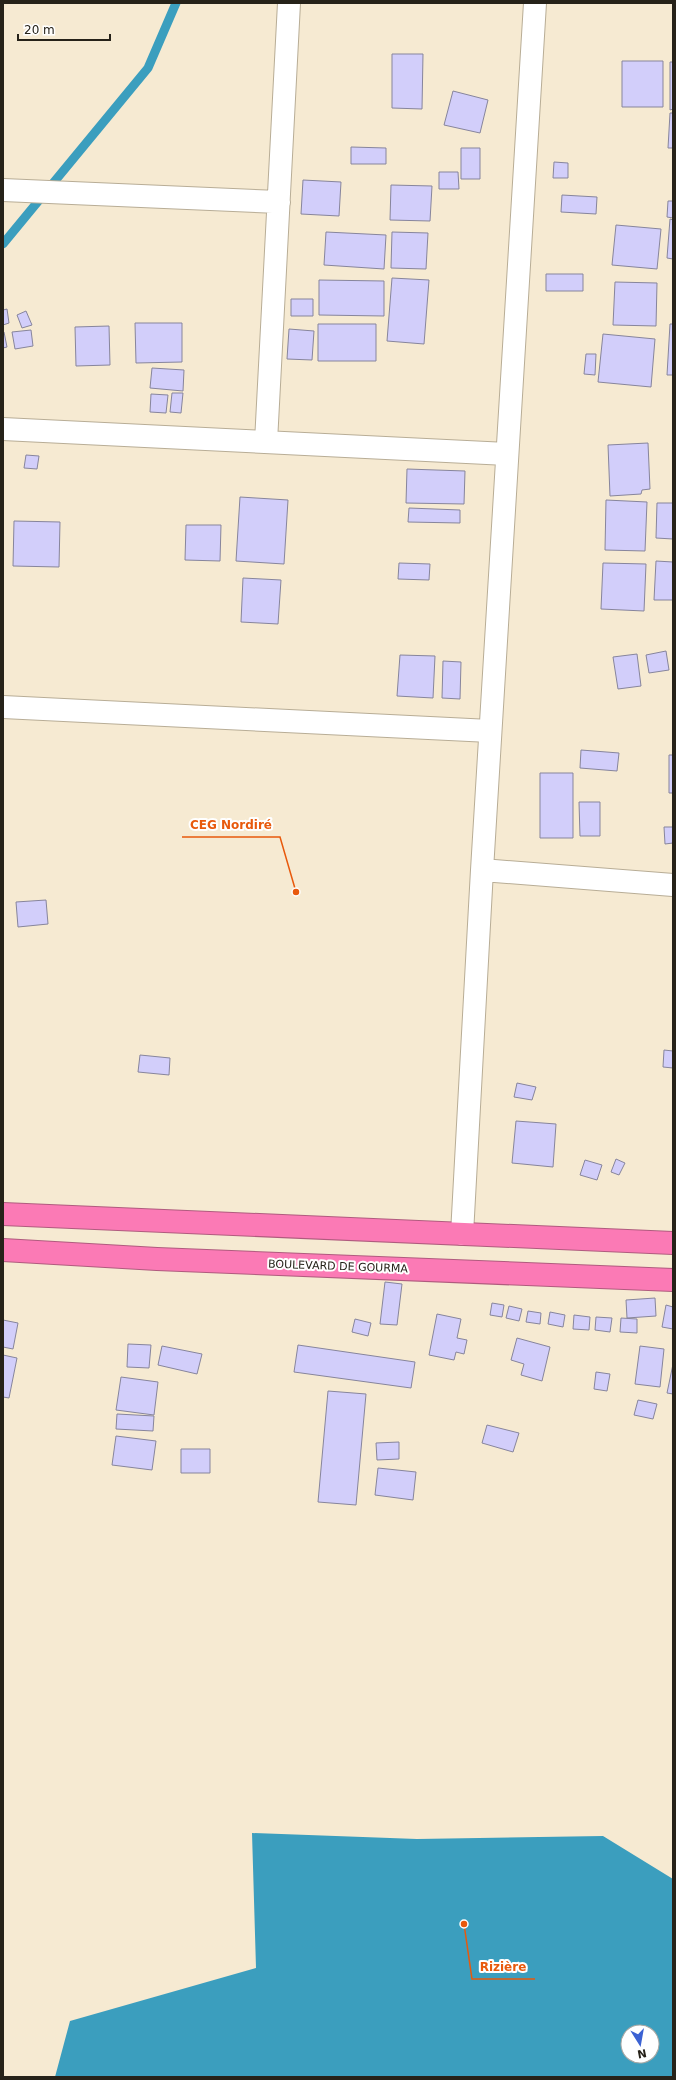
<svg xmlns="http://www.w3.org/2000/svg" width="676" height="2080" font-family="'DejaVu Sans',sans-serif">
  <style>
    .water { fill: #3b9ebe; fill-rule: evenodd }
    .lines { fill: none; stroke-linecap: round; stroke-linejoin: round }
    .stream { stroke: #3b9ebe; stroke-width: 9 }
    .building { fill: #d2cefa; stroke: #87859c }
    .minor-casing { stroke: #b8ad96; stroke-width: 24 }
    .highway-casing { stroke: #b05b7e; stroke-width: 24 }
    .minor { stroke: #fff; stroke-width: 22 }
    .highway { stroke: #fb7ab5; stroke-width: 22 }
    .labels { text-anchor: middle; stroke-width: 4; stroke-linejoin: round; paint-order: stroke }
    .street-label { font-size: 11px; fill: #262219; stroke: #fff }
    .leader { fill: none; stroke: #e8590c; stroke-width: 1.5 }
    .callout-dot { fill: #e8590c; stroke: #fff; stroke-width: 1.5 }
    .callout-label { font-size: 12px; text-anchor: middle; font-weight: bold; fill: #e8590c; stroke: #fff; stroke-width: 4; stroke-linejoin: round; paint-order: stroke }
  </style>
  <rect width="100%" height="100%" fill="#f6ead2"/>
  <!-- water -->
  <path class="water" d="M252 1833 417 1839 603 1836 673 1879V2077H55L70 2021 256 1968ZM628 2032H652V2056H628Z"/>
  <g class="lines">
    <!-- stream -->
    <path class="stream" d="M3 244 148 68 176 3"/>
  </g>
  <!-- building -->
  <path class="building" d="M392 54H423L422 109 392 108Z
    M622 61H663V107H622Z
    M670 62H673V109L670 110Z
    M453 91 488 100 480 133 444 125Z
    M670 113H673V148H668Z
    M351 147 386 148V164H351Z
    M461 148H480V179H461Z
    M554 162 568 163V178H553Z
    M439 172H458L459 189H439Z
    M303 180 341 182 339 216 301 214Z
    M391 185 432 186 430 221 390 220Z
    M562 195 597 197 596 214 561 212Z
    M668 201H673V218L667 217Z
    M670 219 673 220V259L667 258Z
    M616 225 661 229 657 269 612 265Z
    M326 232 386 235 384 269 324 265Z
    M392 232 428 233 426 269 391 268Z
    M546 274H583V291H546Z
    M392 278 429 280 424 344 387 341Z
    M319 280 384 281V316L319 315Z
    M615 282 657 283 656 326 613 325Z
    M291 299H313V316H291Z
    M7 309 9 323 3 325V310Z
    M26 311 32 325 22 328 17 315Z
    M135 323H182V362L136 363Z
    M318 324H376V361H318Z
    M670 324H673V375H667Z
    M109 326 110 365 76 366 75 327Z
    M289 329 314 331 312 360 287 359Z
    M31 330 33 346 15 349 12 332Z
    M3 332H4L7 347 3 348Z
    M603 334 655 339 651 387 598 382Z
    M586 354H596L595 375 584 374Z
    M152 368 184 370 183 391 150 388Z
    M172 393H183L181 413 170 412Z
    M151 394 168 395 166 413 150 412Z
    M648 443 650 489 642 490 641 494 610 496 608 445Z
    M26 455 39 456 37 469 24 468Z
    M407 469 465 471 464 504 406 503Z
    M240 497 288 500 284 564 236 561Z
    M606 500 647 502 645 551 605 550Z
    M657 503H673V539L656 538Z
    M409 508 460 510V523L408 522Z
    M14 521 60 522 59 567 13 566Z
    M186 525H221L220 561 185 560Z
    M656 561 673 562V600H654Z
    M399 563 430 564 429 580 398 579Z
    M603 563 646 564 644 611 601 609Z
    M243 578 281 580 278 624 241 622Z
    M666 651 669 670 649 673 646 655Z
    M637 654 641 686 618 689 613 657Z
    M400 655 435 656 433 698 397 696Z
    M443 661 461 662 460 699 442 698Z
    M581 750 619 753 617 771 580 768Z
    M669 755H673V793H669Z
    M540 773H573V838H540Z
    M579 802H600V836H580Z
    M664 827H673V843L665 844Z
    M46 900 48 924 18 927 16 902Z
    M664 1050 673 1051V1068L663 1067Z
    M140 1055 170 1058 169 1075 138 1072Z
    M517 1083 536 1087 532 1100 514 1097Z
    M516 1121 556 1124 553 1167 512 1163Z
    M616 1159 625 1163 619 1175 611 1172Z
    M585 1160 602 1165 597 1180 580 1175Z
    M385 1282 402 1284 397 1325 380 1324Z
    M655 1298 656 1316 627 1318 626 1300Z
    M492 1303 504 1305 502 1317 490 1315Z
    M666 1305 673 1307V1329L662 1327Z
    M509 1306 522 1309 519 1321 506 1318Z
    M528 1311 541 1313 540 1324 526 1322Z
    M550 1312 565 1315 563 1327 548 1324Z
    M437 1314 461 1319 457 1338 467 1340 464 1354 456 1352 454 1360 429 1355Z
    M574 1315 590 1317 589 1330 573 1329Z
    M596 1317 612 1318 610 1332 595 1330Z
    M621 1318 637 1319V1333L620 1332Z
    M355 1319 371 1323 368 1336 352 1332Z
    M3 1320 18 1323 13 1349 3 1347Z
    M517 1338 550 1347 542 1381 521 1375 524 1364 511 1360Z
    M128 1344 151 1345 149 1368 127 1367Z
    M298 1345 415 1362 411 1388 294 1372Z
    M162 1346 202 1354 197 1374 158 1365Z
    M640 1346 664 1349 660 1387 635 1384Z
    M3 1355 17 1358 9 1398 3 1397Z
    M673 1364V1394L667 1393Z
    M596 1372 610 1374 607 1391 594 1389Z
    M121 1377 158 1382 154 1415 116 1410Z
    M328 1391 366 1394 356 1505 318 1502Z
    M638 1400 657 1404 653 1419 634 1415Z
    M117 1414 154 1416 153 1431 116 1429Z
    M487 1425 519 1433 513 1452 482 1443Z
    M116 1436 156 1441 152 1470 112 1465Z
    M399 1442V1459L377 1460 376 1443Z
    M181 1449H210V1473H181Z
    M378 1468 416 1472 413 1500 375 1495Z"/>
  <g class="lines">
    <defs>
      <path id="minor" d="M3 190 279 202
        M3 429 507 454
        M266 442 289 3
        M3 707 490 731
        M482 870 673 885
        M462 1234 482 870 535 3"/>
      <path id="highway" d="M3 1214 673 1243
        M3 1250 157 1259 673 1280"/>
    </defs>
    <!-- minor casing -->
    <use href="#minor" class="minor-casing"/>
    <!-- highway casing -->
    <use href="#highway" class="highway-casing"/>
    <!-- minor -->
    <use href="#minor" class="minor"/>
    <!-- highway -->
    <use href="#highway" class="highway"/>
  </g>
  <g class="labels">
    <!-- street labels -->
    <g class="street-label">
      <text transform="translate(338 1266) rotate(2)" y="4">BOULEVARD DE GOURMA</text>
    </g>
  </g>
  <!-- callouts -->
  <path class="leader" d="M296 892L280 837H182M464 1924L472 1979H535"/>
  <g class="callout-dot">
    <circle cx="296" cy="892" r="4"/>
    <circle cx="464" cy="1924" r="4"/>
  </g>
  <g class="callout-label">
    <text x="231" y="829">CEG Nordiré</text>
    <text x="503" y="1971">Rizière</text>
  </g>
  <!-- border -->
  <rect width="676" height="2080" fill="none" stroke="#262219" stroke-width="8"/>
  <!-- north arrow -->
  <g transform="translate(640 2044) rotate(169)"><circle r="19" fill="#ffffff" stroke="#a8a7a3"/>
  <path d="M0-3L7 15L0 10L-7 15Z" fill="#3b62d3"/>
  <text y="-6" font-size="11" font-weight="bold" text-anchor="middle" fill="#262219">N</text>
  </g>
  <!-- scale -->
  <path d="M18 34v6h92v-6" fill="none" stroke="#262219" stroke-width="2"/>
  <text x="24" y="34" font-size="12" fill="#262219" stroke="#ffffff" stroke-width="3" paint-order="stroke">20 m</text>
</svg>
